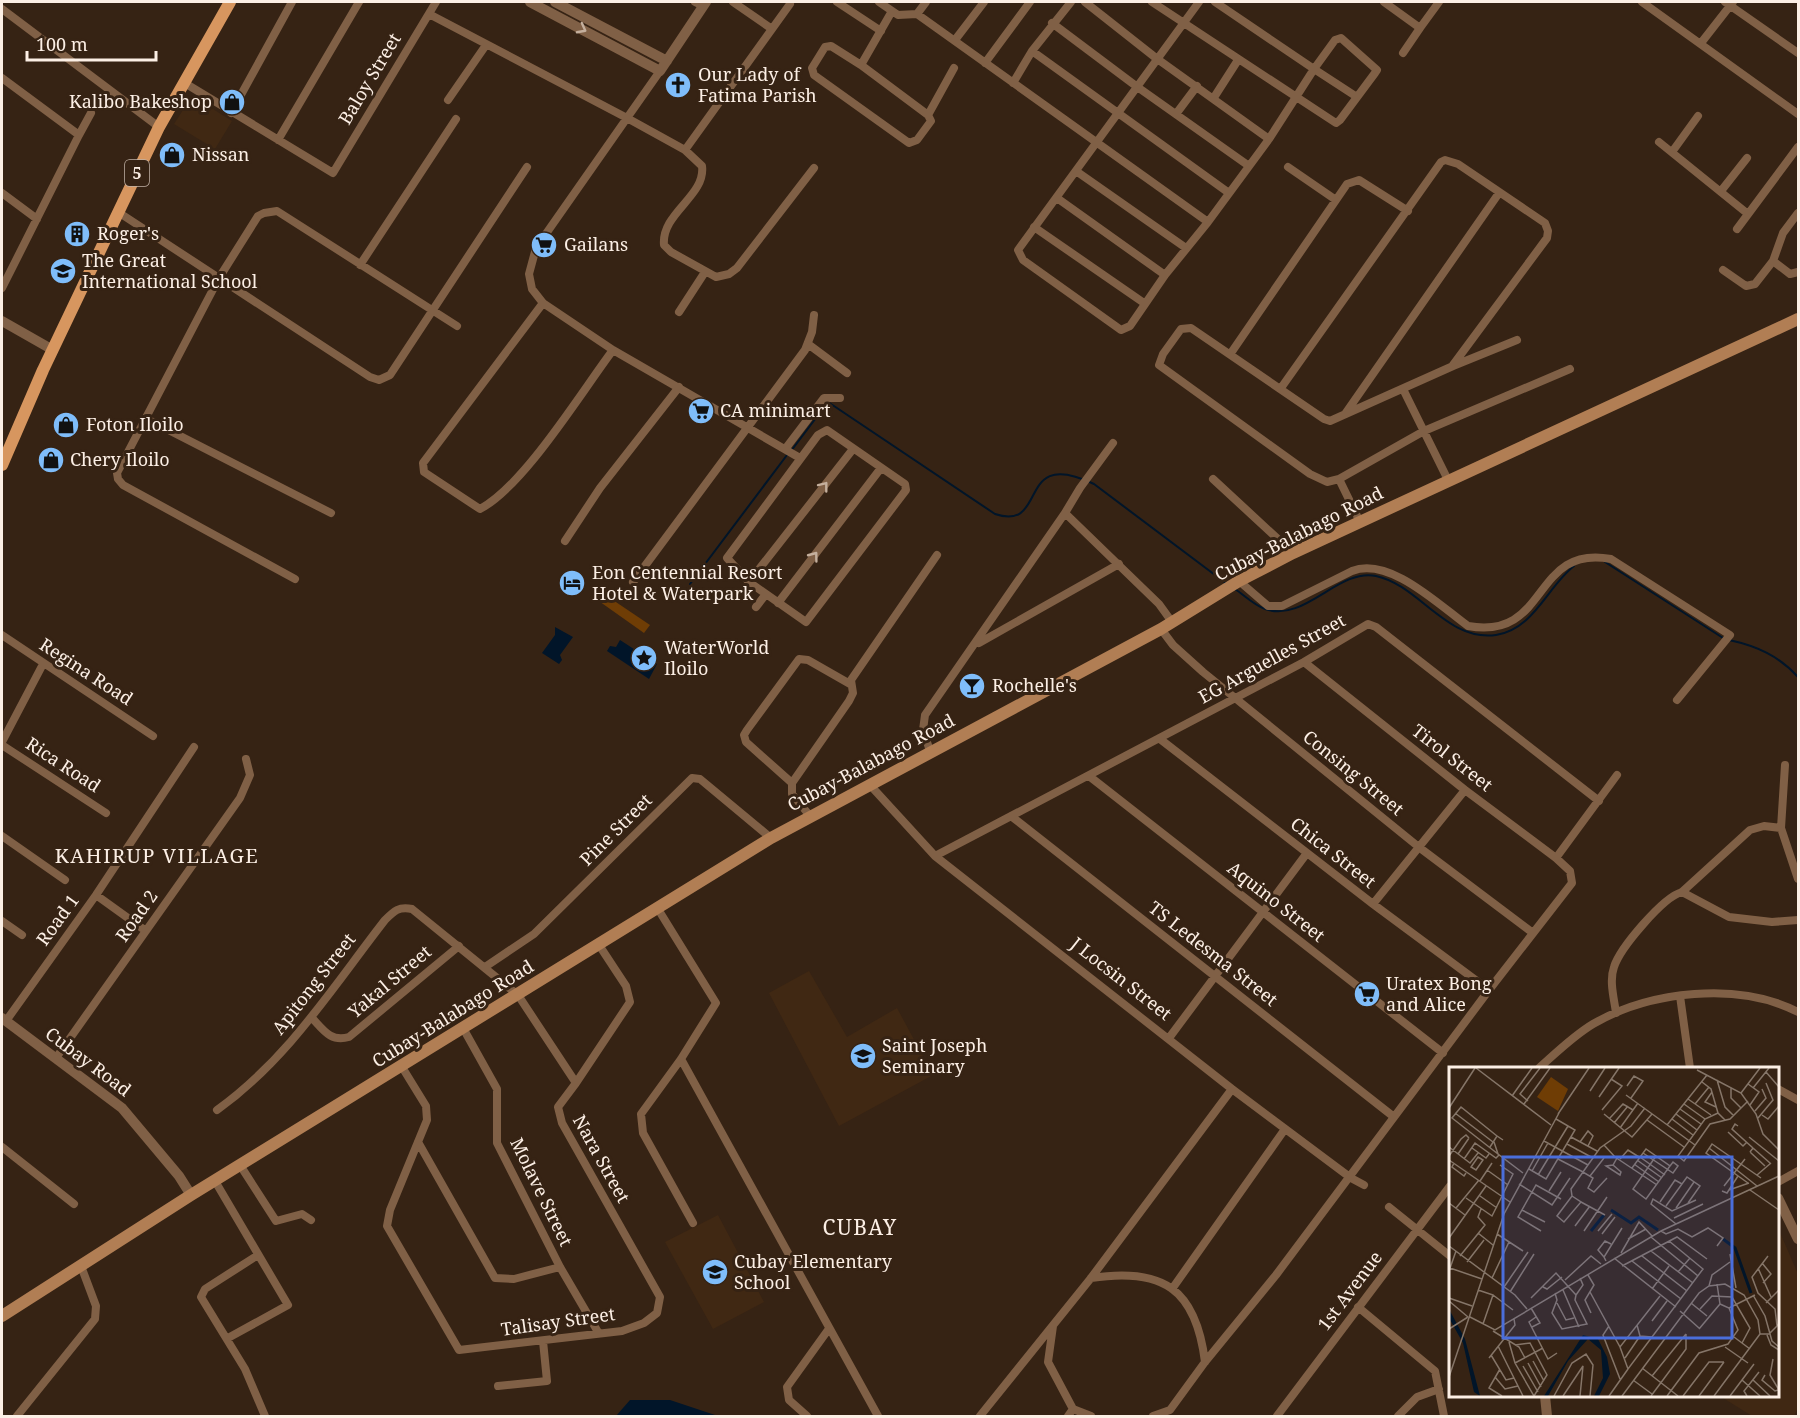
<svg xmlns="http://www.w3.org/2000/svg" width="1800" height="1418" font-family="'Noto Serif',serif">
  <style>
    .built { fill: #402813 }
    .green { fill: #6f3d05 }
    .water { fill: #011529 }
    .lines { fill: none; stroke-linecap: round; stroke-linejoin: round }
    .stream { stroke: #011529; stroke-width: 2 }
    .minor { stroke: #806046; stroke-width: 8 }
    .tertiary { stroke: #806046; stroke-width: 10 }
    .secondary { stroke: #b17e54; stroke-width: 12 }
    .primary { stroke: #d7965f; stroke-width: 12 }
    .oneway { stroke: #c4af9d }
    .labels { text-anchor: middle; stroke-width: 6; stroke-linejoin: round; paint-order: stroke }
    .shield { fill: #362314; stroke: #c1b2a6; stroke-width: 1.5 }
    .shield-label { font-size: 16px; font-weight: bold; fill: #fcefe5 }
    .poi-label { font-size: 18px; fill: #fcefe5; stroke: #362314; text-anchor: start }
    .street-label { font-size: 18px; fill: #fcefe5; stroke: #362314 }
    .neighbourhood-label { font-size: 20px; letter-spacing: 1.5px; fill: #fcefe5; stroke: #362314 }
    .quarter-label { font-size: 21px; letter-spacing: 1.5px; fill: #fcefe5; stroke: #362314 }
    .inset-river { fill: none; stroke: #011529; stroke-width: 3 }
    .inset-road { fill: none; stroke: #857568; stroke-width: 1.5 }
    .view { fill: #4a6edb; fill-opacity: 0.15; stroke: #4a6edb; stroke-width: 3 }
    .inset-edge { fill: none; stroke: #fcefe5; stroke-width: 3 }
  </style>
  <rect width="100%" height="100%" fill="#362314"/>
  <!-- built -->
  <path class="built" d="M192 96 232 121 215 149 174 124Z
    M809 971 847 1037 897 1008 933 1075 839 1126 769 993Z
    M718 1215 764 1302 713 1329 665 1242Z
    M1778 1228 1798 1274V1408L1794 1416H1752L1720 1396H1778Z"/>
  <!-- green -->
  <path class="green" d="M601 592 650 625 644 633 596 599Z"/>
  <!-- water -->
  <path class="water" d="M555 627 573 637 560 655 562 660 559 664 542 653 555 635Z
    M620 640 657 664 649 679 607 651 610 646 616 647Z
    M630 1400H670L718 1416H616Z"/>
  <g class="lines">
    <!-- stream -->
    <path class="stream" d="M791 451 828 402 995 514C1050 532 1014 446 1094 484L1227 584
      M1605 562 1723 638
      M690 584 787 455
      M1235 589C1244 595 1254 605 1265 609 1305 623 1338 568 1376 576 1419 585 1447 642 1496 635 1534 629 1547 587 1574 566
      M1729 640C1757 646 1779 656 1798 677"/>
    <!-- minor -->
    <path class="minor" d="M695 2 703 6
      M733 2 772 29
      M837 2 881 31
      M879 2 898 15 917 14 1208 222
      M1085 2 1156 58 1269 139
      M1152 2 1336 123 1340 120 1375 73 1377 70 1341 38 1335 40 1314 69 1357 97
      M1199 2 1018 250 1023 260 1121 330 1130 326 1165 275 1208 222 1269 139 1314 69 1215 2
      M1384 2 1420 28 1439 2
      M1642 2 1798 114
      M1725 2 1798 53
      M2 9 159 127
      M429 14 627 118 660 71
      M917 14 926 2
      M1052 23 1136 86 1249 166
      M955 40 984 2
      M1701 43 1733 2
      M1032 51 1229 193
      M1403 53 1420 28
      M985 63 1030 2
      M861 65 928 115 931 121 917 140 909 143 814 75 812 68 825 47 831 46 861 65 892 11
      M2 78 79 135 2 288
      M183 82 333 173 436 2
      M1013 83 1032 51 1071 2
      M1213 99 1238 60
      M448 100 486 45
      M231 113 292 2
      M1176 114 1197 86
      M928 115 954 68
      M79 135 91 113
      M278 140 359 2
      M1659 142 1748 214
      M685 150 790 4
      M1672 152 1698 116
      M1288 167 1336 200
      M1076 171 1186 248
      M1721 191 1747 158
      M2 193 37 219
      M1057 198 1165 275
      M118 212 370 377 379 380 390 375 527 167
      M1034 227 1144 303
      M1737 229 1798 147
      M1773 261 1790 274 1798 272
      M360 265 456 119
      M1723 270 1746 286 1755 284 1773 261 1783 233 1798 213
      M543 303 532 289 529 274 536 248 627 118 685 150 702 166C706 196 661 213 664 245L671 252 716 277 729 274 737 268 814 168
      M543 303 613 350C582 391 524 486 480 509L424 472 423 463Z
      M679 312 705 272
      M1517 340 1453 366 1330 421 1324 419 1191 328 1181 329 1163 354 1159 365 1310 474 1327 482 1339 479 1424 431 1570 369
      M808 344 847 373
      M613 350 800 458
      M1231 353 1347 184 1359 180 1408 211
      M1281 388 1441 162 1445 160 1458 164 1545 223 1548 231 1547 238 1453 365
      M1403 389 1448 480
      M1345 414 1499 193
      M147 419 331 513
      M827 430 905 484 906 490 806 622 749 582 727 558 818 435Z
      M786 448 824 398H840
      M1213 479 1293 553
      M1339 479 1360 522
      M1065 513 1080 488 1113 443
      M565 541 600 488 679 387
      M295 579 123 485 118 479 117 473 219 278 258 216 264 213 277 211 457 326
      M1239 581 1268 606H1282L1352 571C1389 556 1439 605 1468 626 1550 641 1531 544 1611 559L1730 635 1677 700
      M633 582 805 350 812 332 814 315
      M749 582 853 449
      M778 603 881 468
      M756 607 766 594
      M1161 629 1173 645 1203 672 1420 848 1533 933
      M2 635 153 736
      M979 643 1119 564
      M1160 739 1373 904 1489 990
      M2 742 43 664
      M2 745 106 813
      M930 751 923 730 925 715 1065 513 1159 604 1172 622
      M1785 765 1781 828 1798 879
      M1089 776 1443 1053
      M792 783 746 742 744 735 747 730 799 659 808 660 850 684
      M870 785 935 856 1232 1089 1351 1178 1364 1185
      M810 816 792 794V783L849 701 853 693 851 680 937 555
      M1011 816 1394 1117
      M2 836 65 880
      M935 856 1304 662 1368 624 1376 627 1599 801
      M1556 858 1617 775
      M1682 892 1729 917 1772 922 1798 920
      M96 895 146 931
      M1373 904 1465 790
      M658 909 716 1003 681 1059 641 1114 643 1133 693 1223
      M2 921 22 935
      M485 967 534 934 692 778 700 779 771 838
      M1680 996 1690 1068
      M1616 1013C1614 998 1609 981 1614 967 1620 948 1663 897 1682 892L1750 830 1764 826 1781 828
      M313 1019C324 1031 331 1042 349 1037L459 946
      M6 1021 96 895 194 747
      M463 1028 497 1089V1143L560 1267 598 1332
      M1169 1038 1307 853
      M56 1058 240 798 250 775 246 759
      M681 1059 878 1416
      M1539 1068C1556 1053 1573 1036 1593 1024 1650 991 1738 981 1798 1012
      M576 1083 630 1002 626 986 599 945
      M1778 1089 1798 1100
      M217 1110C288 1059 332 988 385 920 394 911 399 906 412 909L518 995 576 1083 558 1107 562 1123 660 1297 657 1313 644 1323 622 1331 459 1350 387 1226 390 1210 427 1120 426 1106 402 1067
      M418 1142 495 1278 514 1279 560 1267
      M2 1147 74 1204
      M240 1165 276 1221 302 1214 311 1220
      M215 1181 288 1305 228 1338
      M1778 1182 1798 1171
      M1389 1207 1450 1256
      M258 1255 205 1289 201 1297 245 1369 265 1416
      M1091 1278C1163 1267 1196 1289 1205 1362
      M1172 1289 1285 1129
      M1358 1307 1435 1371 1444 1416
      M1053 1326 1048 1362 1073 1409 1091 1416
      M498 1386 547 1381 543 1341
      M17 1416 95 1319 96 1306 81 1266
      M807 1416 789 1400 787 1387 828 1330
      M980 1416 1091 1278 1232 1089
      M1068 1416 1073 1409
      M1153 1416 1170 1410 1205 1362 1276 1275 1489 990 1572 883 1570 871 1556 858 1465 790 1304 662
      M1277 1416 1450 1186
      M1398 1416 1417 1397 1439 1389"/>
    <!-- tertiary -->
    <path class="tertiary" d="M530 2 660 71 706 2
      M555 2 667 61
      M2 321 53 350
      M2 1018 122 1108 179 1176 191 1195
      M1778 1198 1798 1239
      M1545 1396 1547 1416"/>
    <!-- secondary -->
    <path class="secondary" d="M2 1316 191 1195 771 838 1161 629 1239 581 1293 553 1798 319"/>
    <!-- primary -->
    <path class="primary" d="M2 465 43 370 159 127 230 2"/>
  </g>
  <!-- one-way arrows -->
  <defs><path id="oneway-chevron" d="M-2-3.5L2.5 0L-2 3.5" fill="none" stroke-width="1.6" stroke-linecap="round" stroke-linejoin="round" transform="scale(1.5)"/></defs>
  <g class="oneway">
    <use href="#oneway-chevron" transform="translate(582 29) rotate(28)"/>
    <use href="#oneway-chevron" transform="translate(824 486) rotate(-52)"/>
    <use href="#oneway-chevron" transform="translate(814 556) rotate(-53)"/>
  </g>
  <!-- icons -->
  <defs>
    <symbol id="church-disc" viewBox="-11 -11 22 22"><circle r="9.5" fill="#7fbdfa" stroke="#362314"/><path d="M-1.2-6h2.4v3.5h3.3v2.4h-3.3V6h-2.4V-.1h-3.3v-2.4h3.3Z" fill="#111"/></symbol>
    <symbol id="shop-disc" viewBox="-11 -11 22 22"><circle r="9.5" fill="#7fbdfa" stroke="#362314"/><path d="M-5-2.5h2.3a2.7 3.5 0 0 1 5.4 0H5L5.5 6h-11ZM-1.5-2.5h3a1.5 2.3 0 0 0-3 0Z" fill="#111"/></symbol>
    <symbol id="building-disc" viewBox="-11 -11 22 22"><circle r="9.5" fill="#7fbdfa" stroke="#362314"/><path d="M-4-6H4V6H1V3H-1V6H-4ZM-2.5-4.3h1.7v1.8h-1.7ZM.8-4.3h1.7v1.8H.8ZM-2.5-1h1.7V.8h-1.7ZM.8-1h1.7V.8H.8Z" fill="#111"/></symbol>
    <symbol id="supermarket-disc" viewBox="-11 -11 22 22"><circle r="9.5" fill="#7fbdfa" stroke="#362314"/><path d="M-6-5.5h2.5l.6 2H6L4.5 2H-2.5L-4.4-4H-6ZM-1.5 3.2a1.3 1.3 0 1 0 .1 0ZM3 3.2a1.3 1.3 0 1 0 .1 0Z" fill="#111"/></symbol>
    <symbol id="school-disc" viewBox="-11 -11 22 22"><circle r="9.5" fill="#7fbdfa" stroke="#362314"/><path d="M0-5L7-2L0 1L-7-2ZM-4 1L0 2.5L4 1V4Q0 6-4 4Z" fill="#111"/></symbol>
    <symbol id="hotel-disc" viewBox="-11 -11 22 22"><circle r="9.5" fill="#7fbdfa" stroke="#362314"/><path d="M-6-4.5h1.5V1H6V5H4.5V3h-9V5H-6ZM-4 0a1.8 1.8 0 1 1 3.6 0ZM.5 0V-2.5h3Q6-2.5 6 0Z" fill="#111"/></symbol>
    <symbol id="sight-disc" viewBox="-11 -11 22 22"><circle r="9.5" fill="#7fbdfa" stroke="#362314"/><path d="M0-6L1.8-2.2L6-1.7L2.9 1.2L3.7 5.4L0 3.3L-3.7 5.4L-2.9 1.2L-6-1.7L-1.8-2.2Z" fill="#111"/></symbol>
    <symbol id="bar-disc" viewBox="-11 -11 22 22"><circle r="9.5" fill="#7fbdfa" stroke="#362314"/><path d="M-6-5H6L.8 .8V4.5H3.5V6h-7V4.5H-.8V.8Z" fill="#111"/></symbol>
    <symbol id="university-disc" viewBox="-11 -11 22 22"><circle r="9.5" fill="#7fbdfa" stroke="#362314"/><path d="M0-5L7-2L0 1L-7-2ZM-4 1L0 2.5L4 1V4Q0 6-4 4Z" fill="#111"/></symbol>
  </defs>
  <g fill-rule="evenodd">
    <use href="#church-disc" x="663" y="70" width="30" height="30"/>
    <use href="#shop-disc" x="217" y="87" width="30" height="30"/>
    <use href="#shop-disc" x="157" y="140" width="30" height="30"/>
    <use href="#building-disc" x="62" y="219" width="30" height="30"/>
    <use href="#supermarket-disc" x="529" y="230" width="30" height="30"/>
    <use href="#school-disc" x="48" y="256" width="30" height="30"/>
    <use href="#supermarket-disc" x="686" y="396" width="30" height="30"/>
    <use href="#shop-disc" x="51" y="410" width="30" height="30"/>
    <use href="#shop-disc" x="36" y="445" width="30" height="30"/>
    <use href="#hotel-disc" x="557" y="568" width="30" height="30"/>
    <use href="#sight-disc" x="629" y="643" width="30" height="30"/>
    <use href="#bar-disc" x="957" y="671" width="30" height="30"/>
    <use href="#supermarket-disc" x="1352" y="979" width="30" height="30"/>
    <use href="#university-disc" x="848" y="1041" width="30" height="30"/>
    <use href="#school-disc" x="700" y="1257" width="30" height="30"/>
  </g>
  <g class="labels">
    <!-- shield labels -->
    <rect class="shield" x="125" y="160" width="24" height="26" rx="4.5"/>
    <g class="shield-label">
      <text x="137" y="179">5</text>
    </g>
    <!-- poi labels -->
    <g class="poi-label">
      <text x="698" y="81">Our Lady of<tspan x="698" dy="21">Fatima Parish</tspan></text>
      <text x="212" y="108" text-anchor="end">Kalibo Bakeshop</text>
      <text x="192" y="161">Nissan</text>
      <text x="97" y="240">Roger's</text>
      <text x="564" y="251">Gailans</text>
      <text x="82" y="267">The Great<tspan x="82" dy="21">International School</tspan></text>
      <text x="720" y="417">CA minimart</text>
      <text x="86" y="431">Foton Iloilo</text>
      <text x="70" y="466">Chery Iloilo</text>
      <text x="592" y="579">Eon Centennial Resort<tspan x="592" dy="21">Hotel &amp; Waterpark</tspan></text>
      <text x="664" y="654">WaterWorld<tspan x="664" dy="21">Iloilo</tspan></text>
      <text x="992" y="692">Rochelle's</text>
      <text x="1386" y="990">Uratex Bong<tspan x="1386" dy="21">and Alice</tspan></text>
      <text x="882" y="1052">Saint Joseph<tspan x="882" dy="21">Seminary</tspan></text>
      <text x="734" y="1268">Cubay Elementary<tspan x="734" dy="21">School</tspan></text>
    </g>
    <!-- street labels -->
    <g class="street-label">
      <text transform="translate(370 79) rotate(-59)" y="6">Baloy Street</text>
      <text transform="translate(1299 534) rotate(-27)" y="6">Cubay-Balabago Road</text>
      <text transform="translate(1272 659) rotate(-29)" y="6">EG Arguelles Street</text>
      <text transform="translate(86 672) rotate(33)" y="6">Regina Road</text>
      <text transform="translate(1452 758) rotate(38)" y="6">Tirol Street</text>
      <text transform="translate(871 763) rotate(-28)" y="6">Cubay-Balabago Road</text>
      <text transform="translate(63 765) rotate(33)" y="6">Rica Road</text>
      <text transform="translate(1353 773) rotate(39)" y="6">Consing Street</text>
      <text transform="translate(616 830) rotate(-45)" y="6">Pine Street</text>
      <text transform="translate(1333 853) rotate(38)" y="6">Chica Street</text>
      <text transform="translate(1276 902) rotate(38)" y="6">Aquino Street</text>
      <text transform="translate(137 916) rotate(-55)" y="6">Road 2</text>
      <text transform="translate(58 920) rotate(-54)" y="6">Road 1</text>
      <text transform="translate(1213 954) rotate(38)" y="6">TS Ledesma Street</text>
      <text transform="translate(1121 979) rotate(38)" y="6">J Locsin Street</text>
      <text transform="translate(390 982) rotate(-40)" y="6">Yakal Street</text>
      <text transform="translate(314 984) rotate(-52)" y="6">Apitong Street</text>
      <text transform="translate(453 1014) rotate(-32)" y="6">Cubay-Balabago Road</text>
      <text transform="translate(88 1062) rotate(37)" y="6">Cubay Road</text>
      <text transform="translate(601 1159) rotate(61)" y="6">Nara Street</text>
      <text transform="translate(541 1192) rotate(64)" y="6">Molave Street</text>
      <text transform="translate(1350 1291) rotate(-53)" y="6">1st Avenue</text>
      <text transform="translate(558 1322) rotate(-8)" y="6">Talisay Street</text>
    </g>
    <!-- neighbourhood labels -->
    <g class="neighbourhood-label">
      <text x="157" y="863">KAHIRUP VILLAGE</text>
    </g>
    <!-- quarter labels -->
    <g class="quarter-label">
      <text x="860" y="1235">CUBAY</text>
    </g>
  </g>
  <!-- overview -->
  <g transform="translate(1449 1067)">
    <rect width="330" height="330" fill="#362314"/>
    <path d="M102 10 119 22 109 44 88 30Z" fill="#6f3d05"/>
    <path d="M0 242 16 272 31 329 25 325 14 276 0 251ZM134 268 149 272 158 290 161 307 150 329H145L154 311 152 283 139 272 119 294 99 329H95Z" fill="#011529"/>
    <path class="inset-river" d="M162 143 182 156 190 150 209 163M142 164 155 148M274 172 286 181 302 226"/>
    <path class="inset-road" d="M27 1 102 58M248 3 292 26 307 47 314 67 330 83M317 5 330 20M268 13 276 40 285 49M253 15 262 22 269 46 276 53M299 17 310 25 301 38M178 19 185 9 194 14 182 31M282 21V31L292 41M304 21 320 1M141 24 156 1M263 25 256 35 267 40M292 26 311 1M177 28 246 78M63 29 83 1M150 30 170 1M239 32 262 48M79 34 71 27 91 1M75 37 101 1M235 37 256 52M246 37 260 20M0 41 26 1M231 42 252 57M153 43 173 19 162 12M306 44 317 31 313 22M6 46 44 75M269 46 256 52 229 89 235 94 261 57 281 52 299 34M109 47 140 1M155 47 183 70 203 47M227 47 248 63M313 48 319 52 330 39M309 51 324 33 317 16M160 52 174 37 184 43M223 52 244 68M198 53 235 80M165 56 179 39M218 58 258 8M289 59 286 57 283 62 304 81M171 61 189 36M279 65 294 79 298 75M48 69 12 40 3 51 49 87M122 70 148 84M300 70 330 94M95 74 139 98M45 75 49 87 74 106M131 75 139 64 144 69 139 79M118 77 144 91M155 78 166 90 208 118M0 80 21 96 29 86M41 80 48 69 54 73M23 81 37 91 40 87M260 81 308 119M301 85 304 81 321 96M301 85 316 99M194 86 224 106 229 99 224 95 221 99M9 87 20 71M0 89 12 72 17 68 20 71M29 90 34 93 27 103 22 100ZM191 90 216 108M15 92 26 76 47 91 50 88M109 92 134 105 151 81 182 59 196 41M171 92 179 83 190 90M0 93 61 135M188 93 213 111M5 96 3 100 15 109 17 106M185 97 210 115M164 98 172 105 171 108 157 99 164 98 168 91M183 101 197 82 221 99 197 132 184 122 207 89M80 102 97 112 126 63 107 52M38 103 59 118M83 104 99 76M89 108 119 59M308 108 322 96M141 109 155 91M31 114 43 96M299 116 257 86 263 77 312 111M70 117 103 138 121 111M275 119 296 92M280 123 300 116M301 123 330 143M100 124 112 105M273 124 278 126 289 109M31 129 48 141M123 129 122 122 134 105 144 111 139 121 145 125 158 111M123 129 132 135 115 155 108 149ZM17 131 43 149 64 107 51 98M132 135 156 148M211 135 226 113 233 117M0 136 16 148M217 139 238 110 251 119 239 136M7 141 30 113M227 141 245 115M73 143 96 155M225 151 254 137M227 157 202 137 204 132 223 144 247 133M126 159 141 139M92 164 69 150 87 118 112 132M135 164 158 130M149 164 163 147M212 164 217 167 229 162 243 170 259 161 274 171 268 179M29 166 44 178M48 167 74 184M153 167 166 150M202 170 249 209M0 171 37 119M179 172 197 162M0 179 66 228 78 242M202 184 244 216M172 186 190 155 203 169M281 187 287 221M11 189 36 158 29 150 32 142M193 189 238 224M319 189 303 210 309 226 326 242 328 259M155 190 149 183 156 174 162 177M165 191 227 240M157 194 155 190 173 161M183 194 232 232M18 195 35 173M313 196 322 207 314 216M173 199 228 170 258 192M1 201 33 212M309 201 322 230M0 204 7 184M229 205 241 191M139 208 145 218 136 233 142 246M43 211 60 175M116 213 142 189 152 197M268 217 271 237M260 219 263 208 281 195M55 220 79 185M94 220 98 222 113 210M203 222 220 199M29 223 44 228 34 257M114 223 130 260M61 225 85 187M141 225 171 280 211 229M44 228 64 243M127 228 134 218 131 211M304 228 316 249 323 274 330 280M0 231 23 239M82 231 107 206 127 228 126 233 138 257 113 262 103 246 108 233 106 226M0 234 19 250M108 236 117 253 125 251M242 236 258 249M317 236 330 223M82 241 91 256 83 260M280 241 306 228M251 242 263 229 283 230 301 261 293 276M231 244 250 261M21 250 46 263 212 164 330 109M87 250 80 255 99 292 108 286M203 254 218 234M188 258 191 269 203 270 254 202 220 174M160 259 154 268 171 312M0 262 19 250M44 264 70 280 76 291M311 267H320L330 257M318 268 322 278 330 283M285 270 301 282M60 275 66 296 85 329 98 308 81 276 66 278M49 279 74 329M171 280 179 302 203 270M276 280 299 296M42 288 57 313 65 311M40 291 66 258 65 252M176 291 191 269M324 292 321 308 330 323M84 294 95 314M66 296 94 281M79 296 92 320M74 299 89 325M193 301 229 329M51 302 40 321 53 329M316 308 313 313 326 324 329 323M203 309 237 267M0 310 55 147 110 46M46 310 56 322 69 319M184 313 203 327M293 313 311 329M304 313 321 329M105 329 123 296 137 287 144 298 141 329M114 329 134 299 131 329M160 329 179 302M173 329 250 226 260 219 276 217 295 228 309 253 311 267 265 329M202 329 237 282V267M218 329 250 286 279 277 289 263 280 241 271 237 250 262M234 329 260 295H275M250 329 275 295M281 329 305 297M298 329 295 324 310 305"/>
    <path class="view" d="M54 90H283V271H54Z"/>
    <rect width="330" height="330" class="inset-edge"/>
  </g>
  <!-- border -->
  <rect width="1800" height="1418" fill="none" stroke="#fcefe5" stroke-width="6"/>
  <!-- scale -->
  <path d="M27 51v9h129v-9" fill="none" stroke="#fcefe5" stroke-width="3"/>
  <text x="36" y="51" font-size="18" fill="#fcefe5" stroke="#362314" stroke-width="4.5" paint-order="stroke">100 m</text>
</svg>
